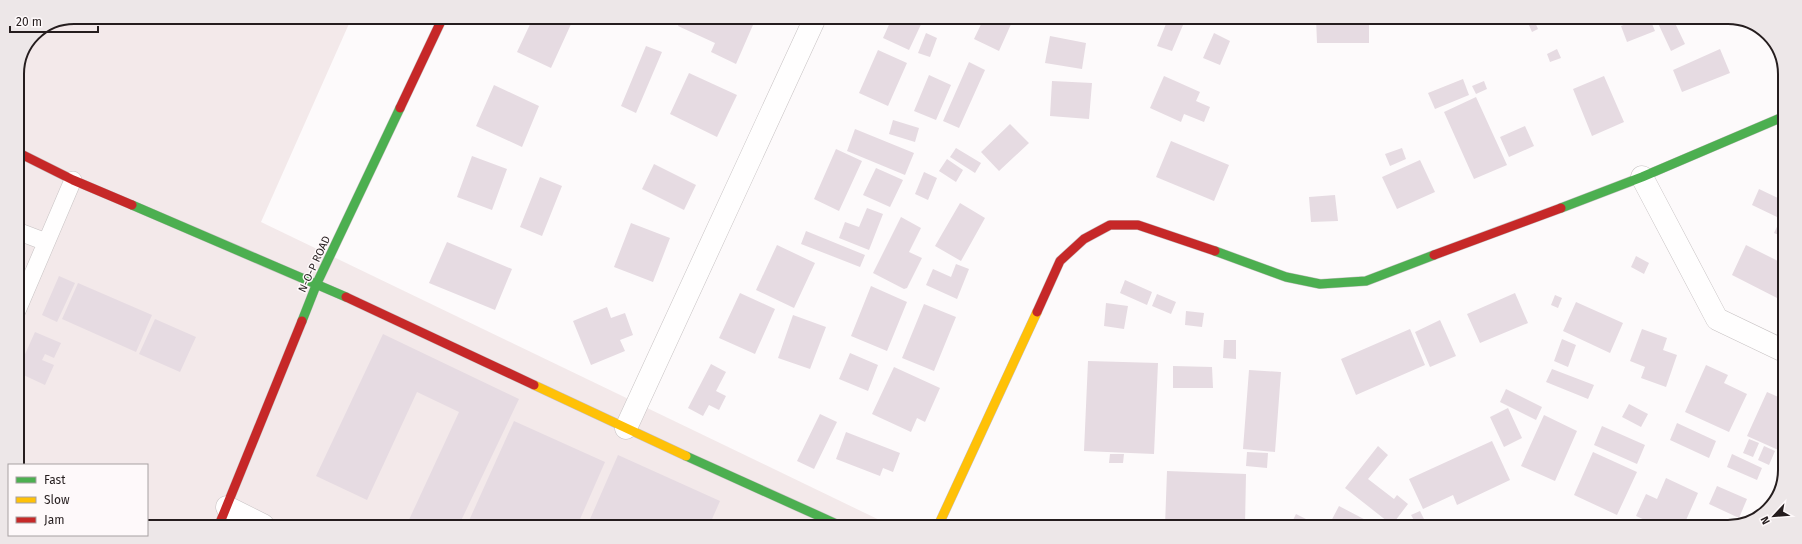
<svg xmlns="http://www.w3.org/2000/svg" width="1802" height="544" font-family="'Fira Sans',sans-serif">
  <style>
    .built { fill: #f3e9ea }
    .building { fill: #e6dbe2 }
    .lines { fill: none; stroke-linecap: round; stroke-linejoin: round }
    .lane-casing { stroke: #c7c2c3; stroke-width: 18 }
    .street-casing { stroke: #c7c2c3; stroke-width: 23 }
    .fast-casing { stroke: #c7c2c3; stroke-width: 10 }
    .slow-casing { stroke: #c7c2c3; stroke-width: 10 }
    .jam-casing { stroke: #c7c2c3; stroke-width: 10 }
    .lane { stroke: #fffefe; stroke-width: 17 }
    .street { stroke: #fffefe; stroke-width: 22 }
    .fast { stroke: #4caf50; stroke-width: 9 }
    .slow { stroke: #ffc107; stroke-width: 9 }
    .jam { stroke: #c62828; stroke-width: 9 }
    .labels { text-anchor: middle; stroke-width: 3; stroke-linejoin: round; paint-order: stroke }
    .street-label { font-size: 11px; fill: #251d1e; stroke: #fef9fa }
    .rim { fill: none; stroke: #251d1e; stroke-width: 2 }
  </style>
  <rect width="100%" height="100%" fill="#fdfafb"/>
  <!-- built -->
  <path class="built" d="M74 17H352L261 222 892 526 147 525V465H17V73L34 33Z"/>
  <!-- building -->
  <path class="building" d="M533 18H561L572 22 551 68 517 52Z
    M681 18H756L736 64 711 52 715 43 678 26Z
    M892 18H924L909 50 883 38Z
    M984 18H1004L1012 22 999 51 974 39Z
    M1316 18 1369 19V43H1317Z
    M1168 19 1183 25 1172 51 1157 46Z
    M1389 19H1406L1392 25Z
    M1639 19H1650L1655 31 1627 42 1621 26Z
    M1656 19H1673L1685 44 1671 51Z
    M1534 20 1538 29 1532 32 1528 23Z
    M926 33 937 38 930 57 918 53Z
    M1214 33 1230 41 1220 65 1203 58Z
    M1050 36 1086 43 1082 69 1045 63Z
    M646 46 662 52 636 113 621 106Z
    M1557 49 1561 58 1550 62 1547 54Z
    M1720 49 1730 73 1682 92 1673 70Z
    M878 50 907 63 888 106 859 93Z
    M969 62 985 70 959 128 943 121Z
    M689 73 737 95 717 137 670 114Z
    M929 75 951 85 936 120 914 111Z
    M1164 76 1200 92 1196 101 1210 107 1204 122 1184 114 1181 122 1150 108Z
    M1604 76 1624 122 1592 136 1573 89Z
    M1463 79 1469 95 1435 109 1428 93Z
    M1052 81 1092 83 1089 119 1050 116Z
    M1484 81 1487 89 1476 94 1472 86Z
    M494 85 539 106 522 147 476 126Z
    M1476 97 1507 165 1474 179 1444 112Z
    M893 120 919 128 915 142 889 134Z
    M1010 124 1029 143 999 171 981 152Z
    M1525 126 1534 146 1509 157 1500 137Z
    M855 129 914 153 905 175 847 151Z
    M1171 141 1229 165 1214 201 1156 177Z
    M956 148 981 163 975 173 950 157Z
    M1402 148 1406 159 1390 166 1385 154Z
    M836 149 862 161 839 211 814 199Z
    M472 156 507 169 492 210 457 197Z
    M947 159 963 170 956 182 939 171Z
    M1420 160 1435 192 1397 209 1382 177Z
    M654 164 696 185 684 210 642 189Z
    M876 168 903 180 890 207 863 195Z
    M924 172 937 178 928 200 915 194Z
    M540 177 562 186 542 236 520 227Z
    M1759 189 1784 201 1777 217 1752 205Z
    M1335 195 1338 221 1311 222 1309 197Z
    M960 203 985 218 961 261 935 246Z
    M867 208 883 214 869 250 839 238 845 222 859 227Z
    M1784 212V237L1774 233Z
    M901 217 921 228 909 252 922 258 907 288 904 289 873 273Z
    M631 223 670 238 653 282 614 267Z
    M806 231 865 255 860 267 801 244Z
    M447 242 512 269 495 310 429 283Z
    M777 245 815 263 794 308 756 290Z
    M1746 245 1784 264V294L1781 300 1732 275Z
    M1636 256 1649 263 1644 274 1631 267Z
    M956 264 969 269 957 299 926 285 933 269 951 277Z
    M59 276 75 283 57 322 42 315Z
    M1125 280 1152 292 1147 305 1120 293Z
    M78 283 152 315 136 352 62 319Z
    M871 286 907 302 887 351 851 336Z
    M740 293 775 309 755 354 719 338Z
    M1515 293 1528 323 1480 343 1467 314Z
    M1157 294 1176 302 1171 314 1152 306Z
    M1555 295 1562 298 1558 308 1551 305Z
    M1576 302 1623 323 1610 353 1563 331Z
    M1106 303 1128 306 1124 329 1104 326Z
    M924 304 956 317 934 371 902 358Z
    M607 307 611 318 625 313 633 335 620 340 625 351 591 365 573 321Z
    M1186 311 1204 313 1202 327 1185 325Z
    M793 315 826 327 810 369 778 358Z
    M155 319 196 337 180 372 139 354Z
    M1440 320 1456 356 1430 367 1415 332Z
    M1410 329 1425 365 1356 395 1341 359Z
    M1642 329 1667 338 1663 350 1677 355 1666 387 1641 378 1645 367 1630 361Z
    M35 332 61 343 54 358 45 354 42 360 54 365 45 385 17 372Z
    M383 334 519 399 459 525H410L407 524 459 412 417 392 367 500 316 476Z
    M1562 339 1576 345 1568 367 1554 361Z
    M1224 340H1236V359L1223 358Z
    M850 353 878 365 868 391 839 379Z
    M1088 361 1158 363 1154 454 1084 451Z
    M711 364 726 372 716 391 726 396 719 410 709 405 703 416 688 408Z
    M1706 365 1728 375 1724 383 1747 394 1729 432 1685 412Z
    M1173 366 1212 367 1213 388H1173Z
    M894 367 940 388 925 422 917 418 911 432 872 414Z
    M1552 369 1594 385 1588 399 1546 382Z
    M1249 370 1281 372 1275 452 1243 449Z
    M1506 389 1542 407 1536 420 1500 402Z
    M1767 392 1783 399V452L1747 436Z
    M1629 404 1648 414 1641 427 1622 417Z
    M1508 408 1522 438 1504 447 1490 417Z
    M820 414 837 422 814 469 797 461Z
    M1544 415 1577 431 1555 481 1521 466Z
    M514 421 605 462 577 526 467 525Z
    M1677 423 1716 441 1709 458 1670 440Z
    M1602 426 1645 445 1637 464 1594 445Z
    M846 432 900 453 893 472 883 468 880 476 836 459Z
    M1749 439 1759 443 1753 457 1743 453Z
    M1492 441 1510 480 1457 505 1453 495 1423 509 1409 479Z
    M1378 446 1388 455 1368 479 1394 499 1397 495 1408 504 1392 525 1345 488Z
    M1764 446 1775 451 1769 465 1758 460Z
    M1247 452 1268 453 1267 468 1246 466Z
    M1593 452 1637 472 1617 515 1574 495Z
    M1110 454H1124L1123 463H1109Z
    M1732 454 1762 468 1757 480 1727 467Z
    M618 455 720 501 709 526H587Z
    M1167 471 1246 474 1245 526H1165Z
    M1666 478 1698 493 1683 527H1644L1647 521 1636 516 1646 494 1657 499Z
    M1717 486 1747 499 1739 518 1709 504Z
    M1339 506 1379 527H1328Z
    M1420 511 1425 521 1416 524 1411 515Z
    M1296 514 1312 522 1310 526H1290Z"/>
  <g class="lines">
    <defs>
      <path id="lane" d="M17 231 46 242
        M17 311 73 180"/>
      <path id="street" d="M1642 177 1717 319 1784 351
        M626 428 815 18
        M227 507 263 525"/>
      <path id="fast" d="M132 205 346 297
        M1561 208 1642 177 1785 116
        M1215 251 1286 277 1320 284 1366 281 1434 255
        M302 321 317 283 400 108
        M686 456 841 526"/>
      <path id="slow" d="M534 385 686 456
        M938 526 1037 312"/>
      <path id="jam" d="M400 108 443 17
        M17 152 73 180 132 205
        M1434 255 1561 208
        M346 297 534 385
        M1037 312 1060 261 1084 239 1110 225H1138L1215 251
        M219 525 302 321"/>
    </defs>
    <!-- lane casing -->
    <use href="#lane" class="lane-casing"/>
    <!-- street casing -->
    <use href="#street" class="street-casing"/>
    <!-- fast casing -->
    <use href="#fast" class="fast-casing"/>
    <!-- slow casing -->
    <use href="#slow" class="slow-casing"/>
    <!-- jam casing -->
    <use href="#jam" class="jam-casing"/>
    <!-- lane -->
    <use href="#lane" class="lane"/>
    <!-- street -->
    <use href="#street" class="street"/>
    <!-- fast -->
    <use href="#fast" class="fast"/>
    <!-- slow -->
    <use href="#slow" class="slow"/>
    <!-- jam -->
    <use href="#jam" class="jam"/>
  </g>
  <g class="labels">
    <!-- street labels -->
    <g class="street-label">
      <text transform="translate(314 264) rotate(-65)" y="4">N-O-P ROAD</text>
    </g>
  </g>
  <!-- crop -->
  <path d="M0 0H1802V544H0ZM74 24H1728A50 50 0 0 1 1778 74V470A50 50 0 0 1 1728 520H74A50 50 0 0 1 24 470V74A50 50 0 0 1 74 24Z" fill="#ede7e8" fill-rule="evenodd"/>
  <path class="rim" d="M74 24H1728A50 50 0 0 1 1778 74V470A50 50 0 0 1 1728 520H74A50 50 0 0 1 24 470V74A50 50 0 0 1 74 24Z"/>
  <!-- legend -->
  <rect x="8" y="464" width="140" height="72" fill="#fef9fa" stroke="#a7a1a2"/>
  <rect x="16" y="477" width="20" height="6" fill="#4caf50" stroke="#a7a1a2"/>
  <text x="44" y="484" font-size="12" fill="#251d1e">Fast</text>
  <rect x="16" y="497" width="20" height="6" fill="#ffc107" stroke="#a7a1a2"/>
  <text x="44" y="504" font-size="12" fill="#251d1e">Slow</text>
  <rect x="16" y="517" width="20" height="6" fill="#c62828" stroke="#a7a1a2"/>
  <text x="44" y="524" font-size="12" fill="#251d1e">Jam</text>
  <!-- north arrow -->
  <g transform="translate(1774 516) rotate(244)" stroke="#fef9fa" stroke-width="3" paint-order="stroke">
  <path d="M0-3L7 15L0 10L-7 15Z" fill="#251d1e"/>
  <text y="-6" font-size="11" font-weight="bold" text-anchor="middle" fill="#251d1e">N</text>
  </g>
  <!-- scale -->
  <path d="M10 26v6h88v-6" fill="none" stroke="#251d1e" stroke-width="2"/>
  <text x="16" y="26" font-size="12" fill="#251d1e" stroke="#fef9fa" stroke-width="3" paint-order="stroke">20 m</text>
</svg>
